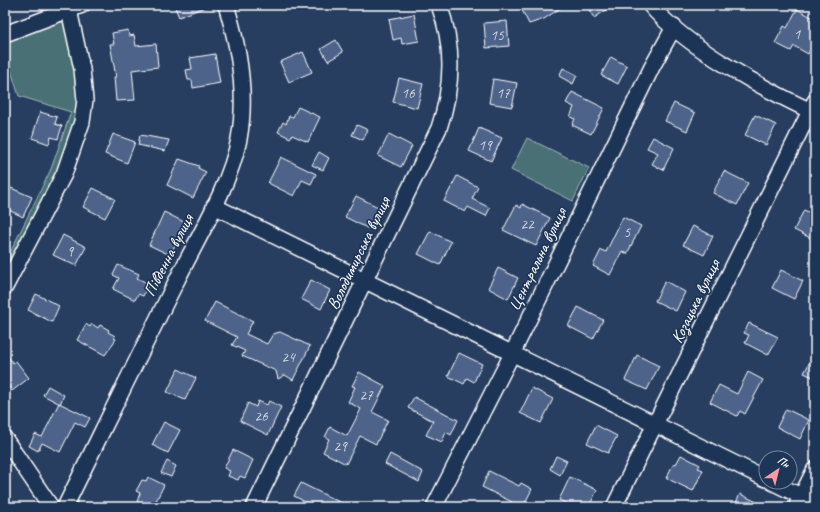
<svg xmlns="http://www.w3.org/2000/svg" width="820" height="512" font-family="Caveat,sans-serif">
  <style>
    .green { fill: #487075; stroke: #a4b8ba }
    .building { fill: #4d648a; stroke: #fff }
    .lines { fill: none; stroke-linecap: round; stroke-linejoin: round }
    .minor-casing { stroke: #fff; stroke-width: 18 }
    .minor { stroke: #1d3557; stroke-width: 15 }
    .labels { text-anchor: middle; stroke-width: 3.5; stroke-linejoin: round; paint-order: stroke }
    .number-label { font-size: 15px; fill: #d2d8e2 }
    .street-label { font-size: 17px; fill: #fff; stroke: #1d3557 }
  </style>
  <rect width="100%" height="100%" fill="#273e61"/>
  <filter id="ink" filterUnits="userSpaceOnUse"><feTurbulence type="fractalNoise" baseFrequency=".025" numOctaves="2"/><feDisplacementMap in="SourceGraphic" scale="8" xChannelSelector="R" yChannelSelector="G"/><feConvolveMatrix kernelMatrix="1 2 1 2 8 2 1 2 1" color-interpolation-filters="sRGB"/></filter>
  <g filter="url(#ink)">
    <!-- green -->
    <path class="green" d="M66 17 81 107 76 133 5 279V263L51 169 71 112 19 96 5 52V40Z
      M527 138 589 168 573 201 511 170Z"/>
    <!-- building -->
    <path class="building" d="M174 5H208V6L179 17Z
      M533 5H565L544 19 529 24 522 10Z
      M586 5H614L594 18Z
      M797 9 815 19V40L808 54 794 46 791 51 775 43 784 26 787 28Z
      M414 14 419 41 402 44 401 38 393 40 389 19Z
      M507 21 509 46 486 48 484 23Z
      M128 30 129 36 134 35 136 46 156 44 158 67 132 70 135 100 116 101 114 77H116L110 44H114L112 33Z
      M336 40 343 52 328 61 321 49Z
      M303 52 312 72 289 82 280 62Z
      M215 54 220 83 193 88 192 80H188L186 70 192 69 190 58Z
      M611 57 627 66 618 84 601 75Z
      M563 68 577 75 573 84 559 76Z
      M399 78 423 84 417 108 393 102Z
      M493 79 517 83 512 107 489 103Z
      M572 92 604 108 591 134 572 125 575 119 570 117 574 107 566 103Z
      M674 103 695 113 687 131 665 121Z
      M298 107 320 117 308 142 292 135 290 138 278 132 283 122 286 124 289 116 293 117Z
      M40 112 57 117 55 124 62 126 58 139 51 137 49 144 32 138Z
      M755 115 776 125 766 145 745 135Z
      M357 125 368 130 363 140 352 135Z
      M479 128 502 138 491 161 469 151Z
      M113 134 135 142 127 163 105 154Z
      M389 134 412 146 401 167 378 156Z
      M140 135 169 140 165 151 138 145Z
      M653 137 674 148 663 170 652 164 658 153 647 148Z
      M319 152 329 158 323 170 312 165Z
      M281 157 316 174 311 184 302 180 294 196 268 183Z
      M179 159 199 166 198 168 206 172 193 198 167 185Z
      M724 171 748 183 737 205 713 193Z
      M457 176 478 187 472 199 490 208 486 216 468 207 465 212 444 201Z
      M11 188 32 197 23 217 5 208V195L7 196Z
      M93 188 115 199 105 218 83 207Z
      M356 196 380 208 369 229 345 217Z
      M522 204 550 218 536 246 503 230 516 205 521 208Z
      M804 210 815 215V240L794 230Z
      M164 212 186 223 170 255 149 245Z
      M623 217 641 226 627 254 622 251 610 275 593 266 601 250 606 252Z
      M693 226 713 236 704 255 683 245Z
      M430 231 451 242 440 265 418 254Z
      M63 235 86 247 76 266 53 255Z
      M118 265 139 274 137 278 149 284 143 296 138 294 135 300 113 289 119 278 113 275Z
      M498 268 518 278 508 299 488 288Z
      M781 270 803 281 794 299 772 288Z
      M311 280 330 290 321 309 301 299Z
      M665 281 685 292 676 311 655 301Z
      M36 294 59 306 52 322 28 310Z
      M215 302 253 321 246 334 267 344 273 334 280 332 310 346 293 380 285 375 278 379 276 371 242 356 245 351 232 345 237 337 205 321Z
      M578 307 603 320 593 339 568 326Z
      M749 323 778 337 768 355 745 343 749 335 744 333Z
      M86 324 90 327 92 324 98 328 100 325 109 330 108 332 115 336 114 338 116 339 105 355 77 340Z
      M815 352V378L804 373Z
      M5 353 13 363 16 361 29 378 12 391 5 382Z
      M459 353 482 364 474 382 467 378 464 384 448 376Z
      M637 355 659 366 647 390 625 380Z
      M178 369 196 378 185 400 167 392Z
      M359 372 385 386 372 412 388 420 376 444 360 436 346 464 323 452 329 439 325 437 330 427 347 436 361 409 348 402 355 387 352 386Z
      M748 372 763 380 745 414 740 411 737 416 710 402 719 385 737 394Z
      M48 386 64 395 60 404 43 395Z
      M532 388 553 399 541 423 520 413Z
      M414 397 458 420 451 435 446 432 442 442 426 435 433 421 408 408Z
      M258 401 267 405 269 401 281 407 268 435 240 421 248 403 256 407Z
      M59 403 90 418 85 427 75 422 60 452 42 443 38 451 29 446 35 434 42 437Z
      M786 409 809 420 800 439 777 427Z
      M164 422 180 430 168 453 152 445Z
      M596 425 617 436 608 453 587 443Z
      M233 450 253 460 245 478 240 476 238 480 228 476 230 471 224 468Z
      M390 454 423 472 419 482 385 464Z
      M681 455 700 465 698 468 703 470 693 491 666 478 674 463 676 464Z
      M556 456 567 461 560 475 550 469Z
      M167 461 176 466 171 477 161 473Z
      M489 471 519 486 521 483 532 489 523 507H509L512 502 482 487Z
      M148 477 164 485 153 507H148L137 502 140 493 136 491 142 480 146 481Z
      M570 477 597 490 589 507H564L566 503 559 500Z
      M301 483 331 498 350 507H315L294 496Z
      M740 494 767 507H734Z"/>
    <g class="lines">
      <defs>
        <path id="minor" d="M650 5C687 48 764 89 815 113
          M5 34 82 5
          M214 206 766 479
          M5 287 64 174 82 122 85 100 82 69 69 10
          M5 439 51 507
          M772 482 815 503
          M65 507C102 432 138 357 176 282 197 239 230 186 239 139 247 95 239 47 226 5
          M254 507 439 128C453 87 454 45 439 5
          M434 507 512 354 652 67 674 27
          M614 507 815 101
          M796 507 815 469"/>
      </defs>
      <!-- minor casing -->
      <use href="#minor" class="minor-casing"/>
      <!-- minor -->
      <use href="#minor" class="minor"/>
    </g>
  </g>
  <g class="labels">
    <!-- number labels -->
    <g class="number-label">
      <text x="797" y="39">1</text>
      <text x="497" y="40">15</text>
      <text x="408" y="98">16</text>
      <text x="503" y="98">17</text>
      <text x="485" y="150">19</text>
      <text x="527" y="229">22</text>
      <text x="627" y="237">5</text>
      <text x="70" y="256">9</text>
      <text x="288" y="362">24</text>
      <text x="366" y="400">27</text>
      <text x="261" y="421">26</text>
      <text x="340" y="451">29</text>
    </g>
    <!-- street labels -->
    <g class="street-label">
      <text transform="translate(358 253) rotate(-64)" y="6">Володимирська вулиця</text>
      <text transform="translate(168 255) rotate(-63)" y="6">Південна вулиця</text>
      <text transform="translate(537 259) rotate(-64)" y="6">Центральна вулиця</text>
      <text transform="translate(695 301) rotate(-64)" y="6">Козацька вулиця</text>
    </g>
  </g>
  <!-- margin -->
  <rect width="820" height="512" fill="none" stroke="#1d3557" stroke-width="20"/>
  <rect x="10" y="10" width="800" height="492" fill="none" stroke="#fff" stroke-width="1.5" filter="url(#ink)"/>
  <!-- north arrow -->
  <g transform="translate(778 470) rotate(35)"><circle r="19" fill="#1d3557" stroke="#77869a"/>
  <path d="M0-3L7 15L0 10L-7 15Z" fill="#ff9aa2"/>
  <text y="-6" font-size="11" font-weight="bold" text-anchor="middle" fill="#ffffff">Пн</text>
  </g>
</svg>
